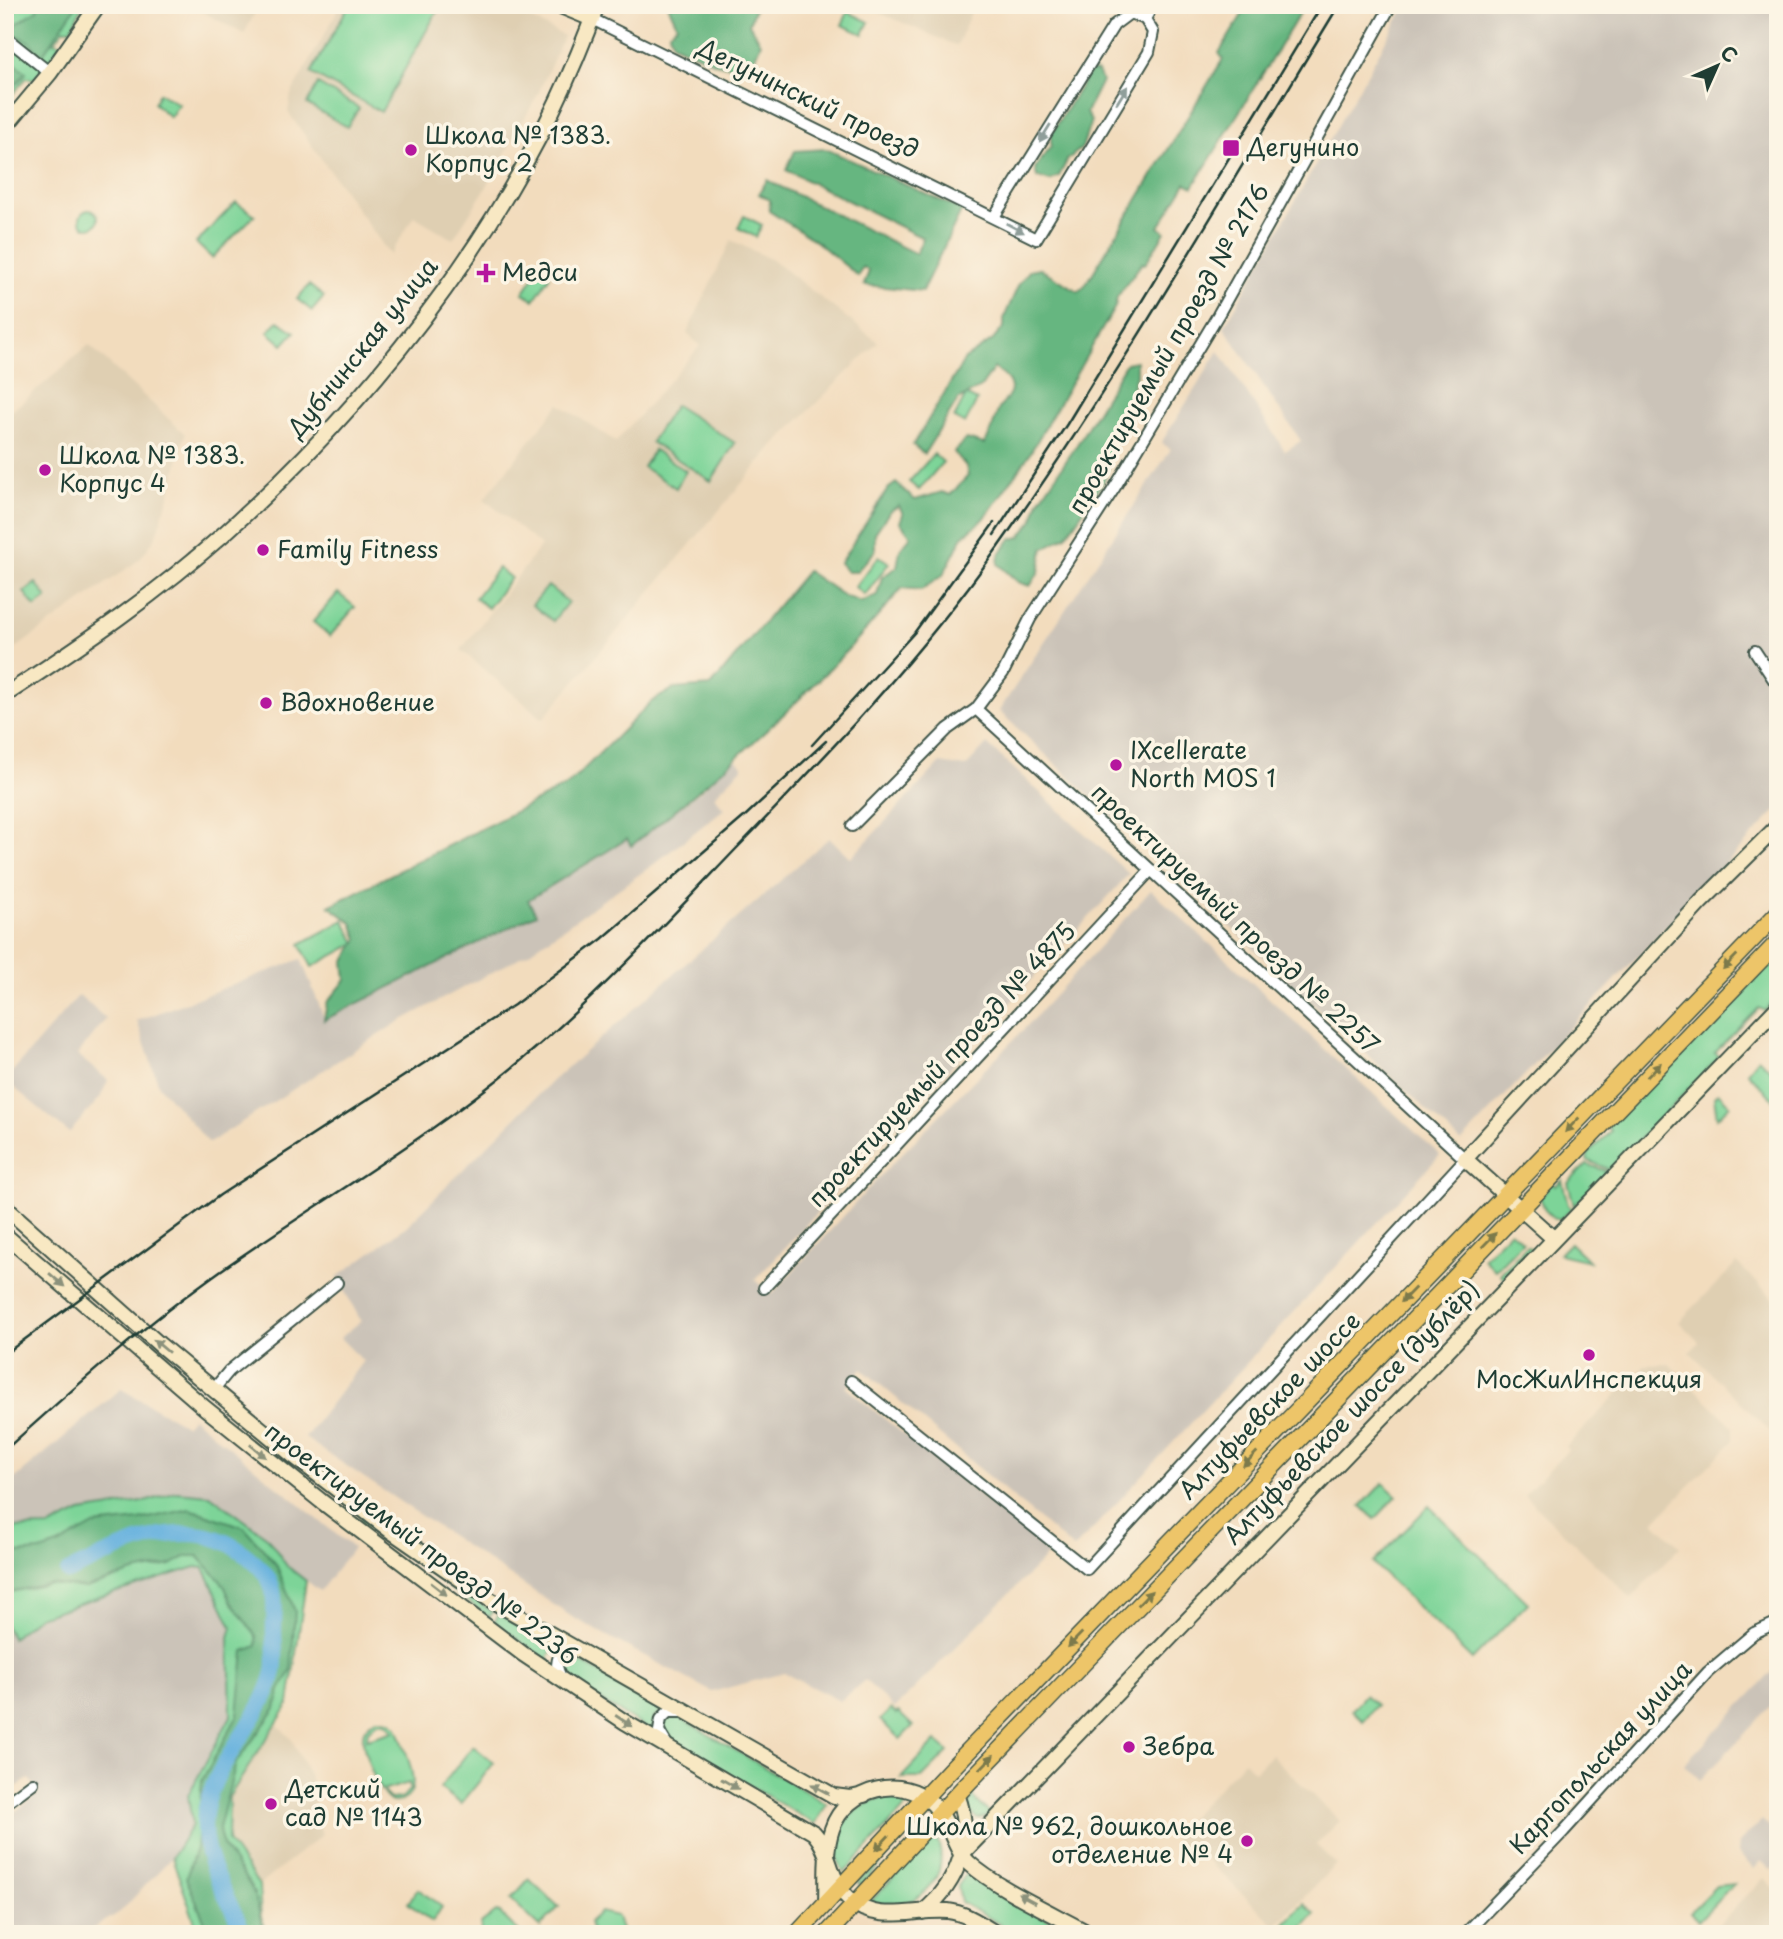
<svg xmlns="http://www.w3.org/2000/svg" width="1783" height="1939" font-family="'Playpen Sans',sans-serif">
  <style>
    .built { fill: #dfcfb2 }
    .industrial { fill: #cbc3b8 }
    .green { fill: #7dd498; stroke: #4e8866; stroke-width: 2; fill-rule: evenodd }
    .forest { fill: #66b680; stroke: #427a5a; stroke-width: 2 }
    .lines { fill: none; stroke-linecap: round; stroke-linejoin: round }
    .river { stroke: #65b1de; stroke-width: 16 }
    .street-casing { stroke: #3f5549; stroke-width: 14 }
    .secondary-casing { stroke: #3f5549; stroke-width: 18 }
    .primary-casing { stroke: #3f5549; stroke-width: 19 }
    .street { stroke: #fff; stroke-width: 10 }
    .secondary { stroke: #f8e8c3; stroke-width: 14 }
    .primary { stroke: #edc569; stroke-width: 16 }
    .rail { stroke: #1f3d34; stroke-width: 2.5 }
    .oneway { fill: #8f9e9a }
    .oneway2 { fill: #7c7a4c }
    .oneway3 { fill: #8c927c }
    .poi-dot { fill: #b5179e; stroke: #fcf5e5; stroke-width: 2.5 }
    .labels { text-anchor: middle; stroke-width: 7; stroke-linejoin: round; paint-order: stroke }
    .street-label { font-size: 24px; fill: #1f3d34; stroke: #fcf5e5 }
    .poi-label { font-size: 24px; fill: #1f3d34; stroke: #fcf5e5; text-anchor: start }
  </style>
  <rect width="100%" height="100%" fill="#fcf5e5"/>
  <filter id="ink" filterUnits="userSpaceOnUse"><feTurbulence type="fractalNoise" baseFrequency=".0143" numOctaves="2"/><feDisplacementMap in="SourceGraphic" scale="14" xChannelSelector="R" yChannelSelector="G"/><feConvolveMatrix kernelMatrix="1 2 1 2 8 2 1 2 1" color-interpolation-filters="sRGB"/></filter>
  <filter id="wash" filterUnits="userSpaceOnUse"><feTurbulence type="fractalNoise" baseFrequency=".00686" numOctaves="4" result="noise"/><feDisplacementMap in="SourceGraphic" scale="28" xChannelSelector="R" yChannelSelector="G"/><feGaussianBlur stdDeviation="1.57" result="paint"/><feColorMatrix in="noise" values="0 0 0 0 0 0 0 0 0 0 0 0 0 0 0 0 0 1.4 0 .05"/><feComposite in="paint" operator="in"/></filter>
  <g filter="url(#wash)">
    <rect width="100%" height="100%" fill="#f2dcbd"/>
    <!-- built -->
    <path class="built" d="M190 5H259L244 34Z
      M341 5H504L564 36 537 96 486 188 453 239 414 216 390 255 288 112 291 94Z
      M861 5H974L957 46Z
      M731 240 772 260 878 342 775 444 543 719 461 650 541 546 484 499 559 404 616 442 700 346 687 333Z
      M89 345 185 434 170 493 155 538 140 559 5 656V417Z
      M1737 1263 1778 1303 1775 1436 1690 1352 1699 1342 1679 1322Z
      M1669 1364 1733 1426V1441L1654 1522 1680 1547 1631 1598 1524 1495 1568 1450 1566 1447 1645 1365Z
      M275 1721 292 1740 312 1781 315 1811 322 1835 259 1885 228 1841 229 1797Z
      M1271 1755 1340 1821 1316 1845 1336 1864 1276 1926 1203 1856 1196 1862 1171 1837 1244 1761 1255 1771Z
      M1764 1878 1778 1891V1934H1709Z"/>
    <!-- industrial -->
    <path class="industrial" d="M1406 5H1778V809L1461 1142 999 711 1171 449 1161 443 1219 351 1285 451 1301 441 1224 327Z
      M987 744 1129 874 755 1280 772 1294 885 1171 1027 1026 1151 890 1440 1155 1074 1549 862 1369 846 1388 1051 1552 894 1709 865 1680 840 1701 784 1673 712 1692 572 1617 305 1438 363 1361 340 1338 361 1321 337 1277 407 1226 552 1081 829 838 851 858 940 763 966 767Z
      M735 758 743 767 714 796 724 809 654 864 528 953 397 1023 209 1143 159 1086 137 1021 301 959 325 1020 536 913 528 900 628 839 632 845 703 789Z
      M79 995 106 1019 77 1055 108 1080 100 1098 69 1133 5 1080Z
      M121 1389 185 1425 192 1417 353 1548 320 1591 287 1566 267 1537 210 1495 177 1492 148 1501 81 1512 50 1527 5 1528V1487Z
      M196 1567 204 1568 232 1627 229 1637 231 1716 188 1795 193 1825 172 1857 120 1912 84 1934H5V1819L40 1793 29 1779 5 1794V1626L13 1637 38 1617Z
      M1778 1666V1699L1700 1780 1684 1764Z
      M1762 1820 1778 1835V1863L1771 1870 1761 1861 1754 1869 1738 1853 1739 1843Z"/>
    <!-- green -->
    <path class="green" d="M5 5H83L71 29H64L54 42 61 44 35 79 26 78 5 103Z
      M349 5H429L438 10 381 112 311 73Z
      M848 12 869 22 863 34 842 25Z
      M318 84 359 108 347 127 307 104Z
      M159 93 179 104 170 117 154 103Z
      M236 202 255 215 212 258 196 243Z
      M80 219a9 9 0 1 1 18 0a9 9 0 1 1-18 0Z
      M744 216 762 225 756 237 738 228Z
      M539 269 550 276 534 300 523 293Z
      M309 285 324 297 312 311 297 299Z
      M278 321 295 332 283 345 268 332Z
      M966 395 977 401 965 424 954 418Z
      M675 405 735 443 711 481 651 442Z
      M654 450 686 471 676 488 643 467Z
      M934 454 943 462 919 490 909 482Z
      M879 556 889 563 865 595 855 587Z
      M498 568 511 578 488 608 475 598Z
      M36 583 47 598 35 607 24 592Z
      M548 586 568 602 553 621 532 605Z
      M338 593 355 607 330 636 313 622Z
      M344 920 356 943 312 967 300 944Z
      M1778 949V997L1765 1011 1759 1008 1715 1053 1720 1057 1610 1170 1587 1160 1588 1154 1611 1131 1606 1126Z
      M1758 1058 1778 1077V1104L1747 1072Z
      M1718 1093 1730 1105 1717 1118 1714 1097Z
      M1587 1164 1608 1172 1574 1206 1568 1183Z
      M1562 1180 1568 1205 1572 1209 1560 1219H1554L1545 1210 1540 1197 1552 1182 1556 1186Z
      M1510 1231 1523 1242 1495 1270 1483 1258Z
      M1570 1243 1572 1245 1589 1261 1559 1254Z
      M1527 1246 1534 1251 1507 1281 1500 1274Z
      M1383 1483 1397 1496 1375 1519 1361 1506Z
      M177 1492 210 1495 267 1537 287 1566 306 1581 289 1704 229 1797 228 1841 259 1885 261 1917 268 1934H199L172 1857 192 1825 188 1795 231 1716 229 1637 232 1627 204 1568 196 1567 38 1617 12 1638 5 1626V1528L50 1527 81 1512 148 1501Z
      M1429 1506 1528 1603 1472 1660 1373 1563Z
      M361 1517 493 1612 489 1617 360 1521Z
      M499 1614 556 1646 549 1655V1663L494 1622Z
      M568 1656 666 1707 654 1718 653 1732C628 1716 573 1691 564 1663Z
      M1365 1695 1376 1705 1363 1721 1352 1710Z
      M891 1709 896 1714 898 1712 913 1726 900 1739 880 1720Z
      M677 1716 827 1804 815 1824 668 1738 663 1731 664 1720Z
      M377 1719 390 1721 397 1727C403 1747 432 1802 392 1802 379 1796 362 1751 363 1736 363 1727 371 1722 377 1719ZM377 1723H386L394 1731 367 1739 368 1731ZM409 1783 410 1789 402 1798 390 1799 382 1791Z
      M936 1741 948 1752 922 1778H901Z
      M473 1746 494 1763 461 1804 440 1788Z
      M898 1795 912 1800 844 1873C820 1834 857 1797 898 1795Z
      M971 1795 991 1815 977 1819 969 1810Z
      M916 1823 863 1884H859V1881Z
      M934 1834C959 1877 910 1918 869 1903Z
      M967 1873 1074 1934H1018L961 1902 958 1886Z
      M529 1879 559 1907 540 1927 511 1899Z
      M1734 1884 1698 1921 1690 1912 1716 1886Z
      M418 1889 442 1907 432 1922 408 1903Z
      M1304 1903 1315 1914 1297 1934H1281L1278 1931Z
      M496 1912 500 1913 521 1934H482L481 1924Z
      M600 1912 617 1916 622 1934H592L589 1922Z"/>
    <!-- forest -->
    <path class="forest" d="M38 5H77L41 57 30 42 13 34 15 25 37 10Z
      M668 5H756L749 24 761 43 749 71 715 63 673 44 669 33 677 25Z
      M1248 5H1305L1193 187 1186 183 1159 227 1165 232 1145 264 1142 263 1117 297 1115 307 1029 455 984 519 963 536 943 575 921 590 902 588C823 684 728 769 631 846L627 839 528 900 536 914 324 1020 327 1003 346 980 344 962 358 939 352 923 329 906 568 785 651 702 673 689 711 686 807 571 844 596 861 602 877 595 882 577 897 567 900 550 911 536 900 522 903 514 899 506 890 511 875 533V551L856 572H847L840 563 888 489 896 483 915 500 942 492 950 495 968 476 966 466 954 452 966 439 984 444C993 433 993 421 999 409 1003 402 1010 397 1011 389 1011 380 1001 373 994 368L981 387 958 400 924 454 913 445 965 359 993 340 1004 327V318L1019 284 1030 270 1039 268 1078 291 1085 286 1223 59 1219 53Z
      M12 61 26 73 5 96V65Z
      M1090 71 1098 72 1102 81 1086 113 1091 121 1082 148 1068 159 1059 176 1050 181 1037 177 1035 168 1051 146V134Z
      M826 149 962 210 922 291 864 285 869 271 863 267 858 276 817 242 769 211 770 200 759 194 767 180 916 254 923 238 786 170 795 151Z
      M1136 361V375L1104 481 1066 536 1043 549 1039 572 1030 586 1018 582 998 564 999 555 1011 539 1020 537 1033 520 1039 501 1075 448 1126 363Z
      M190 1509 244 1527 276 1564 295 1611 291 1672 280 1690 276 1708 236 1763 219 1828C220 1853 243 1869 253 1891 258 1904 260 1920 265 1934H210L186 1878 196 1848 202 1780 238 1715 244 1651 257 1646 256 1636 231 1602 224 1585 198 1556H187L171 1565 134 1572 86 1588 49 1584 5 1593V1554L40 1551 58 1545 94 1525 139 1520Z"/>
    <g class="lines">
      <!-- river -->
      <path class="river" d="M68 1572C120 1548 188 1511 242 1552 273 1576 276 1586 274 1624 273 1640 277 1656 274 1672 260 1727 206 1766 204 1825 203 1861 230 1901 244 1934"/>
    </g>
  </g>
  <g filter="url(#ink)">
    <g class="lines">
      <defs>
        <path id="street" d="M592 19 1036 239 1149 52 1153 32 1145 19 1130 13 1114 25 994 217
          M1145 19 1153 5
          M5 37 50 73
          M1755 651 1778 686
          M852 826 948 729 976 709 1003 673 1030 619 1115 487 1218 315 1391 5
          M764 1288 1151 870
          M851 1381 1087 1569 1465 1159 976 709
          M214 1389 229 1371 337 1283
          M563 1680C555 1668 555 1659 564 1649L576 1648
          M668 1746 659 1731 661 1719 668 1712H685
          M5 1804 33 1783
          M1465 1934 1564 1831 1708 1672 1754 1633 1778 1622"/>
        <path id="secondary" d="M558 5 592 19
          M5 127 50 73 98 5
          M5 695C82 645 158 593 226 532 384 390 525 207 597 5
          M5 1207 160 1345 295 1457 391 1531 489 1599 834 1796 850 1798 864 1795
          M5 1235 205 1408 321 1501 523 1654 625 1722 814 1833C831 1852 829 1881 849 1899 877 1925 915 1908 948 1911 966 1913 982 1925 997 1934
          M1552 1237 1465 1159 1701 902 1778 826
          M961 1855 1778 1007
          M826 1904C827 1879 824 1853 832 1829 846 1787 903 1774 933 1804 951 1822 953 1849 969 1863 996 1888 1056 1915 1090 1934
          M923 1912C960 1881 974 1839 957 1794"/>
        <path id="primary" d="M797 1934 950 1770 1778 913
          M827 1934 966 1785 1778 942"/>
      </defs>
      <!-- street casing -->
      <use href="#street" class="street-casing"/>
      <!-- secondary casing -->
      <use href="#secondary" class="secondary-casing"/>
      <!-- primary casing -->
      <use href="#primary" class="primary-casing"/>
      <!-- street -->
      <use href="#street" class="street"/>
      <!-- secondary -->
      <use href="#secondary" class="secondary"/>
      <!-- primary -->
      <use href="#primary" class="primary"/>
      <!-- rail -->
      <path class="rail" d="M994 535 1067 424 1322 5
        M812 745 914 633 994 523
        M5 1354 220 1195 514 1005 602 939 744 817 826 741
        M5 1450C74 1388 144 1325 220 1271 326 1197 440 1132 538 1046 608 985 672 916 736 849 829 753 921 656 998 547 1122 373 1228 187 1339 5"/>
    </g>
    <!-- one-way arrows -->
    <defs><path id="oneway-solid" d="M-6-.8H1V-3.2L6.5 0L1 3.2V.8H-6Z" transform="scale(1.75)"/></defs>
    <g class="oneway">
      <use href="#oneway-solid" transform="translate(1122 95) rotate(-58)"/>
      <use href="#oneway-solid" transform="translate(1045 133) rotate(122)"/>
      <use href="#oneway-solid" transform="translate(1015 228) rotate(28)"/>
    </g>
    <g class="oneway2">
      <use href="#oneway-solid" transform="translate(1730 962) rotate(134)"/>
      <use href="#oneway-solid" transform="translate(1654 1070) rotate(-46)"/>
      <use href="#oneway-solid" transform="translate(1572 1125) rotate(134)"/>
      <use href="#oneway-solid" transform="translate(1489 1240) rotate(-46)"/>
      <use href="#oneway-solid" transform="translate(1408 1295) rotate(134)"/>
      <use href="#oneway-solid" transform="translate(1250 1459) rotate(134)"/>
      <use href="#oneway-solid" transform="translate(1145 1598) rotate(-46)"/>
      <use href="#oneway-solid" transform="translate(1075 1640) rotate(134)"/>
      <use href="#oneway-solid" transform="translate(987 1762) rotate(-46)"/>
      <use href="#oneway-solid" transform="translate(882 1843) rotate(133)"/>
    </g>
    <g class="oneway3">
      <use href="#oneway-solid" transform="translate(57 1280) rotate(41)"/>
      <use href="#oneway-solid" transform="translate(161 1346) rotate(-140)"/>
      <use href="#oneway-solid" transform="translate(258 1451) rotate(39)"/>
      <use href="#oneway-solid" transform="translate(439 1589) rotate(38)"/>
      <use href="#oneway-solid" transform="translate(624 1721) rotate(33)"/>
      <use href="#oneway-solid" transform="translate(730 1784) rotate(30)"/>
      <use href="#oneway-solid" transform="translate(820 1789) rotate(-151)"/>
      <use href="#oneway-solid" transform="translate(1027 1898) rotate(-151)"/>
    </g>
  </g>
  <!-- markers -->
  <g class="poi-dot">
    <rect x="1222" y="139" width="18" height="18" rx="3.5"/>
    <circle cx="411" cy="150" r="7"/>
    <path d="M482.5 262.5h7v7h7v7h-7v7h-7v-7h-7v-7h7z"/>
    <circle cx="45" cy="470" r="7"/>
    <circle cx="263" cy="550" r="7"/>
    <circle cx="266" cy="703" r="7"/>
    <circle cx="1116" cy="765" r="7"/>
    <circle cx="1589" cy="1355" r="7"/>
    <circle cx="1129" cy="1747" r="7"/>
    <circle cx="271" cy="1804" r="7"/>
    <circle cx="1247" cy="1841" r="7"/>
  </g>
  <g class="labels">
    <!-- street labels -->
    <g class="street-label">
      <text transform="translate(808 99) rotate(26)" y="8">Дегунинский проезд</text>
      <text transform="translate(363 348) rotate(-51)" y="8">Дубнинская улица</text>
      <text transform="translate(1169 349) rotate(-60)" y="8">проектируемый проезд № 2176</text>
      <text transform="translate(1235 919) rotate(43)" y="8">проектируемый проезд № 2257</text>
      <text transform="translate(942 1065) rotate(-47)" y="8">проектируемый проезд № 4875</text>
      <text transform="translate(1270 1406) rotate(-46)" y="8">Алтуфьевское шоссе</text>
      <text transform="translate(1352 1413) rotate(-46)" y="8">Алтуфьевское шоссе (дублёр)</text>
      <text transform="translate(421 1544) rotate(37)" y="8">проектируемый проезд № 2236</text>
      <text transform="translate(1601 1758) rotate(-47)" y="8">Каргопольская улица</text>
    </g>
    <!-- poi labels -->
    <g class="poi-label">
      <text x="425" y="144">Школа № 1383.<tspan x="425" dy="28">Корпус 2</tspan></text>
      <text x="1247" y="156">Дегунино</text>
      <text x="502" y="281">Медси</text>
      <text x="59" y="464">Школа № 1383.<tspan x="59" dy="28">Корпус 4</tspan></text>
      <text x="277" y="558">Family Fitness</text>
      <text x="280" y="711">Вдохновение</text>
      <text x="1130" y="759">IXcellerate<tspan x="1130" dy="28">North MOS 1</tspan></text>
      <text x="1589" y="1388" text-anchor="middle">МосЖилИнспекция</text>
      <text x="1143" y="1755">Зебра</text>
      <text x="285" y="1798">Детский<tspan x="285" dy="28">сад № 1143</tspan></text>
      <text x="1233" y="1835" text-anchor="end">Школа № 962, дошкольное<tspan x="1233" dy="28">отделение № 4</tspan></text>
    </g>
  </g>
  <!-- margin -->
  <rect width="1783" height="1939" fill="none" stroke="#fcf5e5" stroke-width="28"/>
  <!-- north arrow -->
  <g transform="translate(1717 66) rotate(45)" stroke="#fcf5e5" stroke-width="5" paint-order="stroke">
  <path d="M0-5L12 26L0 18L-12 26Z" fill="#1f3d34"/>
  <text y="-10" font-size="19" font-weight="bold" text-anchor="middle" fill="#1f3d34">С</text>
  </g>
</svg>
